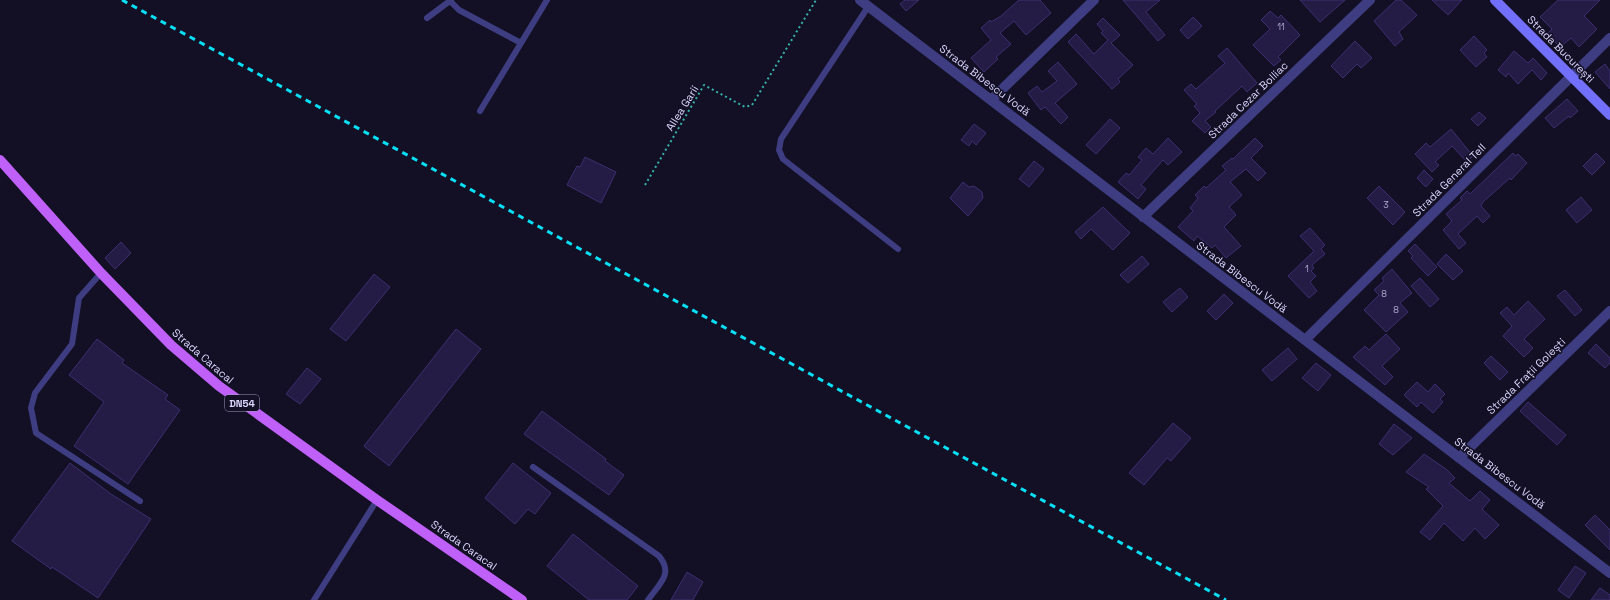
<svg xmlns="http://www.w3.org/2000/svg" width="1610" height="600" font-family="'Space Grotesk',sans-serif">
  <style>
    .building { fill: #241c45; stroke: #3c2f70 }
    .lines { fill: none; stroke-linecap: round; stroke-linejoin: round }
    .path { stroke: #34b3aa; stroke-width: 2; stroke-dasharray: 2 3; stroke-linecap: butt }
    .lane { stroke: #3f3d82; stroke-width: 6 }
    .street { stroke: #3f3d82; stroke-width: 10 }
    .secondary { stroke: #7270fa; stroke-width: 10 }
    .primary { stroke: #bf60f9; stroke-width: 10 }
    .rail { stroke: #09e0f6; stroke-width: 3; stroke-dasharray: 6 5; stroke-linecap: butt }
    .labels { text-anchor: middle; stroke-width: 3; stroke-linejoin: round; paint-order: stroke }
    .number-label { font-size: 9px; fill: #aca7cf }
    .shield { fill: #131025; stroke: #9e9abc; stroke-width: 1 }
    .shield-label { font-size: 10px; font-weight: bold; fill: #dad5fd }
    .street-label { font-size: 11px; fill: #dad5fd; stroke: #131025 }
  </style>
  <rect width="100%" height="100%" fill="#131025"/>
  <!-- building -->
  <path class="building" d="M905 0H919L906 11 900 4Z
    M1019 0H1040L1051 13 1026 35 1014 21 1000 33 1011 44 996 57 998 59 984 72 971 58 991 40 981 28 990 20 991 22 1001 16Z
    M1123 0H1160L1146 12 1165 35 1158 41Z
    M1300 0H1345L1320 22Z
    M1396 0H1401L1417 15 1399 32 1403 39 1395 46 1374 21Z
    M1432 0H1462L1448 15Z
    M1558 0H1600L1584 16 1597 29 1579 47 1571 38 1560 47 1547 34 1552 29 1540 17Z
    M1270 11 1278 18 1281 15 1300 35 1278 57 1281 60 1274 66 1253 45 1270 29 1261 20Z
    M1193 17 1202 26 1188 39 1180 30Z
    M1103 18 1120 35 1111 43 1133 65 1118 79 1120 82 1112 89 1068 42 1076 34 1094 54 1108 40 1101 33 1103 31 1097 24Z
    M1474 36 1487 50 1484 53 1487 57 1476 67 1460 50Z
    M1355 41 1372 58 1361 68 1357 64 1343 78 1331 66Z
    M1227 48 1257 83 1247 92 1242 86 1215 111 1216 112 1205 121 1211 127 1205 133 1192 121 1200 113 1194 106 1197 104 1184 90 1191 84 1196 89 1225 63 1218 56Z
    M1514 51 1528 63 1533 58 1547 73 1541 80 1532 70 1518 84 1508 73 1506 77 1498 70Z
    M1058 62 1077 84 1055 103 1068 117 1061 124 1045 107 1041 110 1028 93 1037 86 1042 92 1057 81 1048 71Z
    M1605 64 1610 71V89L1595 72Z
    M1567 99 1578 111 1570 118 1569 116 1554 128 1545 118Z
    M1479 112 1486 118 1478 126 1471 119Z
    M1110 119 1120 128 1096 154 1086 145Z
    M974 124 986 133 976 145 972 141 969 146 961 140Z
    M1451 129 1473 156 1467 162 1452 146 1435 162 1439 165 1432 172 1415 154 1426 143 1430 147Z
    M1168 138 1182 152 1168 165 1163 160 1141 185 1146 189 1138 199 1118 182 1126 173 1129 175 1142 160 1138 157 1146 148 1153 154Z
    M1255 138 1263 146 1251 158 1266 173 1258 181 1246 169 1230 182 1242 195 1229 207 1236 215 1224 227 1241 246 1226 258 1215 245 1212 248 1197 236 1194 241 1178 227 1193 211 1190 208 1198 198 1195 195 1204 186 1206 188 1226 170 1222 166 1232 158 1233 159Z
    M1513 153 1515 156 1518 154 1527 163 1511 180 1510 178 1483 202 1481 206 1490 216 1483 223 1477 216 1458 234 1466 243 1459 249 1443 230 1452 221 1446 214 1462 200 1460 198 1467 191 1470 194Z
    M1596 153 1605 162 1592 175 1583 166Z
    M585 157 616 172 601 203 567 185 577 166 580 167Z
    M1034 161 1044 169 1029 187 1019 179Z
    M1424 170 1433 179 1426 187 1417 178Z
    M963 182 969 187 974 186 982 192 983 198 968 216 950 198Z
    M1379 186 1405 212 1393 225 1367 198Z
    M1581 197 1592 210 1577 223 1566 210Z
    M1103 207 1130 233 1113 250 1091 229 1081 239 1075 232Z
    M1310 228 1325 245 1321 249 1325 254 1312 265 1314 268 1311 271 1316 276 1310 282 1317 291 1309 298 1288 276 1314 251 1300 236Z
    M121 242 131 253 115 269 105 258Z
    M1415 244 1437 267 1428 276 1411 258 1413 256 1408 251Z
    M1446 254 1463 271 1453 280 1437 264Z
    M1142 256 1149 264 1128 283 1120 275Z
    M1392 269 1412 293 1400 303 1408 312 1386 332 1364 310 1379 295 1374 290 1384 281 1382 278Z
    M374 274 390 287 346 341 330 329Z
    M1420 278 1439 299 1430 307 1411 286Z
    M1180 288 1188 297 1172 312 1163 302Z
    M1565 290 1582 310 1575 316 1557 296Z
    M1224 294 1233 303 1216 320 1207 311Z
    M1528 301 1545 319 1524 339 1533 348 1524 357 1503 336 1512 326 1500 313 1507 307 1514 315Z
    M456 329 481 349 389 466 364 446Z
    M1386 334 1400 349 1382 366 1393 377 1385 385 1353 357 1365 346 1369 350Z
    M97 339 124 360 122 363 168 395 165 399 180 410 128 484 74 446 104 402 69 375Z
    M1596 344 1610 358V363L1605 368 1588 353Z
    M1288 348 1297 359 1272 381 1262 370Z
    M1491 356 1508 372 1500 380 1484 363Z
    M1316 363 1331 375 1318 391 1302 378Z
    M307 368 321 379 300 404 286 394Z
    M1417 382 1428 392 1435 384 1445 394 1440 399 1443 402 1433 413 1421 402 1417 407 1404 395Z
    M1528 402 1566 435 1557 445 1520 411Z
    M542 411 606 459 605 461 624 475 609 495 524 434Z
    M1173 423 1191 438 1171 461 1167 458 1144 485 1129 473Z
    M1394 424 1412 438 1393 455 1379 444Z
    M1424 454 1446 469 1455 478 1449 483 1470 501 1480 491 1490 500 1482 509 1499 525 1485 539 1475 528 1463 541 1444 523 1430 540 1420 532 1443 506 1426 489 1429 487 1406 472Z
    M70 463 111 494 151 519 98 598 52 567 51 569 12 541Z
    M513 463 551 493 535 514 528 509 515 524 485 498Z
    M1595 515 1610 530V550L1585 525Z
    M573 534 638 586 627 600H589L547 566Z
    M1575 566 1586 573 1569 598 1558 590Z
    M687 572 703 582 693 600H671Z
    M1600 588 1610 595V600H1591Z"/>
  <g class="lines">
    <!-- path -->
    <path class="path" d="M645 185 704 85 745 107 752 105 816 0"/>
    <!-- lane -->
    <path class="lane" d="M450 1 459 10 521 43
      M868 7 781 139 779 150 783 159 898 249
      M427 18 451 0
      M480 111 547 0
      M101 273 79 298 72 344 35 393 31 408 36 433 140 501
      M533 467 659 556C674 574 659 584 648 600
      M314 600 377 500"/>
    <!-- street -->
    <path class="street" d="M860 0 1610 573
      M991 100 1094 0
      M1143 217 1370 0
      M1305 340 1610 38
      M1459 458 1610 311"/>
    <!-- secondary -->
    <path class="secondary" d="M1495 0 1610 115"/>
    <!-- primary -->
    <path class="primary" d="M0 160 101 273 171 345 219 386 377 500 522 600"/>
    <!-- rail -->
    <path class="rail" d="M122 0 1226 600"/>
  </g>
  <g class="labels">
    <!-- number labels -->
    <g class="number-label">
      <text x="1281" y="30">11</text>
      <text x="1386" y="208">3</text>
      <text x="1307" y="272">1</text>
      <text x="1384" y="297">8</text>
      <text x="1396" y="313">8</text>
    </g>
    <!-- shield labels -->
    <rect class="shield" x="225" y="395" width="34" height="16" rx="3"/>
    <g class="shield-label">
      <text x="242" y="407">DN54</text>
    </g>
    <!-- street labels -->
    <g class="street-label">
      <text transform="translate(1561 49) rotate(45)" y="4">Strada București</text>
      <text transform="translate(985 80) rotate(37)" y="4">Strada Bibescu Vodă</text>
      <text transform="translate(1248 100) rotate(-44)" y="4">Strada Cezar Bolliac</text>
      <text transform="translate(682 108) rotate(-58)" y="4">Allea Garii</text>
      <text transform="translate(1449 180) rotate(-45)" y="4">Strada General Tell</text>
      <text transform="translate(1242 277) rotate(37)" y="4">Strada Bibescu Vodă</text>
      <text transform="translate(203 356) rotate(41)" y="4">Strada Caracal</text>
      <text transform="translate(1526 376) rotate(-44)" y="4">Strada Frații Golești</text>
      <text transform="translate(1500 473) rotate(37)" y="4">Strada Bibescu Vodă</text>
      <text transform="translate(464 545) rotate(35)" y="4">Strada Caracal</text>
    </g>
  </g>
</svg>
